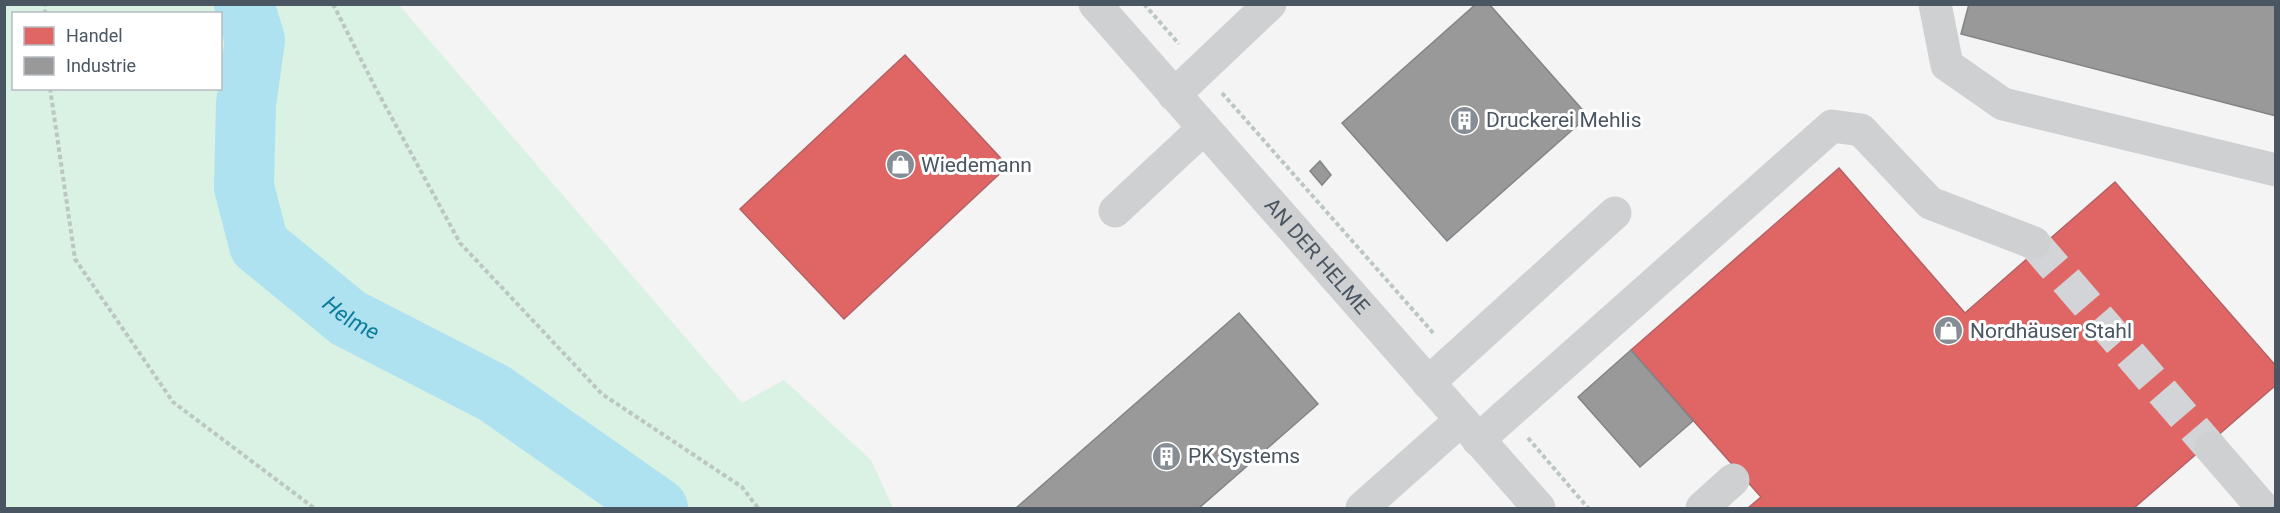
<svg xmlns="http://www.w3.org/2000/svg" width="2280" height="513" font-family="Roboto,sans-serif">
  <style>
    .green { fill: #d9f2e3; fill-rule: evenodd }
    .shops { fill: #e06666; stroke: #b36164; stroke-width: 1.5 }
    .industry { fill: #999; stroke: #818588; stroke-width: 1.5 }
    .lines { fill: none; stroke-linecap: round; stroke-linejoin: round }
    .river { stroke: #aee2f0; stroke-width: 60 }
    .minor-tunnel { stroke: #d2d4d7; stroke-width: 33; stroke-dasharray: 33 16; stroke-linecap: butt }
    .path { stroke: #bcc7c4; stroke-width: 4; stroke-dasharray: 4.5 3; stroke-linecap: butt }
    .minor { stroke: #ced0d2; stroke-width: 33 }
    .labels { text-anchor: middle; stroke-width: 6; stroke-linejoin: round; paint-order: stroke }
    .poi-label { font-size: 21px; fill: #4a5661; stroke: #fff; text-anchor: start }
    .street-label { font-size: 21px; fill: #4a5661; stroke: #fff }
    .water-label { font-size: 22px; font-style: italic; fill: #0c7c9b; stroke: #fff }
  </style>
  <rect width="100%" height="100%" fill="#f4f4f4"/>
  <!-- green -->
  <path class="green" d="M4 5H399L742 403 784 380 871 460 893 508H5ZM14 14H220V88H14Z"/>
  <!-- shops -->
  <path class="shops" d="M905 55 1008 166 844 319 740 209Z
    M1839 168 1965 313 2115 182 2276 366V385L2134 508H1748L1761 497 1631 350Z"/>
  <!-- industry -->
  <path class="industry" d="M1476 4H1489L1588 116 1447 241 1342 123Z
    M1969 4H2276V116L1961 34Z
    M1320 161 1331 175 1322 185 1310 171Z
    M1239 313 1318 404 1199 508H1016Z
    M1631 350 1693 421 1640 467 1578 397Z"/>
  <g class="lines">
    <!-- river -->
    <path class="river" id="s1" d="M244 4 255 40 246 104 244 187 259 245 348 318 494 393 658 508"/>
    <!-- minor-tunnel -->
    <path class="minor-tunnel" d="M2034 243 2211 448"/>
    <!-- path -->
    <path class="path" d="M333 4 375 87 460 243 602 394 742 487 758 508
      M1144 4 1179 44
      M45 14V4
      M50 88 75 259 173 402 314 508
      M1222 93 1435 335
      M1528 438 1588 508"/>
    <!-- minor -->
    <g class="minor">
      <path id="s2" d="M1095 4 1539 508"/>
      <path d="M1935 4 1947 65 2003 104 2276 170"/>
      <path d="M1174 95 1270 4"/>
      <path d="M1115 211 1204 128"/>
      <path d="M1428 383 1615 213"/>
      <path d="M1478 440 1832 126 1861 130 1930 203 2034 243"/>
      <path d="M2211 448 2263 508"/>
      <path d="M1362 508 1461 420"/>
      <path d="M1702 508 1733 480"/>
    </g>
  </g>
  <!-- icons -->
  <defs>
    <symbol id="building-disc" viewBox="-11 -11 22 22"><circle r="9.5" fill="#868d94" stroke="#fff"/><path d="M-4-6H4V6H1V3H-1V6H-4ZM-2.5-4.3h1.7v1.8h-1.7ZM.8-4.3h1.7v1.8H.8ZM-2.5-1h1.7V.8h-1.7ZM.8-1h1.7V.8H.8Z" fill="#fff"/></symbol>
    <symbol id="shop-disc" viewBox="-11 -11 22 22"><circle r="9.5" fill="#868d94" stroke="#fff"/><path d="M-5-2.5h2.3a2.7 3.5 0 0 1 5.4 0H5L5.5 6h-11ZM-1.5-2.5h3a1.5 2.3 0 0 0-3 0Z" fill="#fff"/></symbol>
  </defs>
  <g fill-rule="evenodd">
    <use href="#building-disc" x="1448" y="104" width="33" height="33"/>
    <use href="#shop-disc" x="884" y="148" width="33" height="33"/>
    <use href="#shop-disc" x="1932" y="314" width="33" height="33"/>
    <use href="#building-disc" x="1150" y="440" width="33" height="33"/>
  </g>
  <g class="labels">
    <!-- poi labels -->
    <g class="poi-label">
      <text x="1486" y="127">Druckerei Mehlis</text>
      <text x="921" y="172">Wiedemann</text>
      <text x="1970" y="338">Nordhäuser Stahl</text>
      <text x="1188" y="463">PK Systems</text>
    </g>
    <!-- street labels -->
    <g class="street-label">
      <text dy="7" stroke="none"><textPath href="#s2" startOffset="336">AN DER HELME</textPath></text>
    </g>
    <!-- water labels -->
    <g class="water-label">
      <text dy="8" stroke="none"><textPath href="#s1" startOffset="363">Helme</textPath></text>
    </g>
  </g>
  <!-- border -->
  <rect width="2280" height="513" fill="none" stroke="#4a5661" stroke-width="12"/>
  <!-- legend -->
  <rect x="12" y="12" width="210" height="78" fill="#ffffff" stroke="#b7bbc0" stroke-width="1.5"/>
  <rect x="24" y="27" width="30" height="18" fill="#e06666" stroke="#b7bbc0" stroke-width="1.5"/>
  <text x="66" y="42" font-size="18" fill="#4a5661">Handel</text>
  <rect x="24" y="57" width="30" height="18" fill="#999999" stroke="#b7bbc0" stroke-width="1.5"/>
  <text x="66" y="72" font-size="18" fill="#4a5661">Industrie</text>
</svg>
